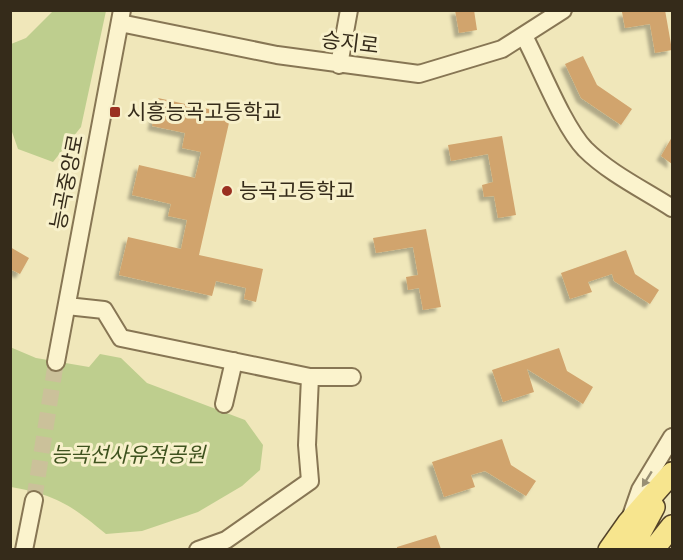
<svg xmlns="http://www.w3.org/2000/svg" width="683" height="560" font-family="'IBM Plex Serif','Noto Sans KR',serif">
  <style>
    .green { fill: #bece8e }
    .building { fill: #d1a46d; filter: url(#shadow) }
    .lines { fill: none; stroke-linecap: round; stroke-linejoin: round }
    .minor-tunnel { stroke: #cbc19a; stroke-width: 16; stroke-dasharray: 16 8; stroke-linecap: butt }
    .minor-casing { stroke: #877654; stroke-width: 20 }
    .major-casing { stroke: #544329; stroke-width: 24 }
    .minor { stroke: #fbf3cd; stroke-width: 16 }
    .major { stroke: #f7e58e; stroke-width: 21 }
    .oneway { fill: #988f74 }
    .poi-dot { fill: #9a3020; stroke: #f7f0ca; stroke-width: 2 }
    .labels { text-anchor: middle; stroke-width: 6; stroke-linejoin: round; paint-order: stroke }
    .street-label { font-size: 21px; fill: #352b1a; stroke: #f7f0ca }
    .poi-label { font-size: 21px; fill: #352b1a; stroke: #f7f0ca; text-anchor: start }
    .park-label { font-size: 21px; font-style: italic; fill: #3f531f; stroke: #f7f0ca }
  </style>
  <defs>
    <filter id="shadow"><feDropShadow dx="-4.5" dy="4.5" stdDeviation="1.5" flood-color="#0004"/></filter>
  </defs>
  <rect width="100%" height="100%" fill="#f0e7ba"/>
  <!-- green -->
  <path class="green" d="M53 11H106L81 127 53 162 18 149 11 129V44L26 38Z
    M10 347 36 358 89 367 100 354 121 358 147 383 245 420 263 445 260 470 242 486 198 512 142 531 106 534C71 505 56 495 11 487Z"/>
  <!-- building -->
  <path class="building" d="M455 10H474L477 30 459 33Z
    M665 10 672 50 655 53 650 24 625 28 622 12Z
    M583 56 597 85 632 109 621 125 581 98 565 64Z
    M158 98 231 114 199 255 263 269 256 302 244 299 246 288 216 281 212 296 119 275 128 237 181 249 187 220 168 216 171 204 132 195 139 165 195 178 201 152 182 148 185 133 152 126Z
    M502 136 516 215 498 218 494 196 484 197 482 185 493 182 488 154 451 161 448 145Z
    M672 137V164L661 156Z
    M426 229 441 307 423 310 419 288 408 290 406 277 418 275 413 247 376 253 373 238Z
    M10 247 29 258 20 274 10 269Z
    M626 250 635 274 659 290 650 304 614 281 612 274 588 282 592 292 570 299 561 273Z
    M559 348 567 371 593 387 583 404 527 369 534 392 503 402 492 370Z
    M502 439 511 465 536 481 526 496 485 471 471 475 475 487 444 497 432 462Z
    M436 535 441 549H397V547Z"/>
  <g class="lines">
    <!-- minor-tunnel -->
    <path class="minor-tunnel" d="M34 500 56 362"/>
    <defs>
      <path id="minor" d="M120 23 277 55 419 74 502 49 563 10
        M524 36C540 66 563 126 585 149 609 173 644 190 672 208
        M339 65 349 10
        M67 306 104 310 121 338 310 377H352
        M56 362 122 10
        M224 404 234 361
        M631 516 640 490 672 437
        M24 550 34 500
        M198 550 226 540 310 481 307 445 310 377"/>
      <path id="major" d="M609 550 628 523 672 473
        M631 550 654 507
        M653 550 672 526"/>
    </defs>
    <!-- minor casing -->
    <use href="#minor" class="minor-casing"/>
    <!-- major casing -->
    <use href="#major" class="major-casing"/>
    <!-- minor -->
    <use href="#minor" class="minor"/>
    <!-- major -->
    <use href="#major" class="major"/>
  </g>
  <!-- one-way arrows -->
  <defs><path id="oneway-solid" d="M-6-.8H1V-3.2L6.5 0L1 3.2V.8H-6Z" transform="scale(1.5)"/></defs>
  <use class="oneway" href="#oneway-solid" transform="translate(647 479) rotate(122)"/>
  <!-- markers -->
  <g class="poi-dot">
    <rect x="109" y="106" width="12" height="12" rx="3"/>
    <circle cx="227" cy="191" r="6"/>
  </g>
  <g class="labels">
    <!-- street labels -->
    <g class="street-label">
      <text transform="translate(350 43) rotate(7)" y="7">승지로</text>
      <text transform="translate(67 182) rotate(-79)" y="7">능곡중앙로</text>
    </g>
    <!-- poi labels -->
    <g class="poi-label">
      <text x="127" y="119">시흥능곡고등학교</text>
      <text x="239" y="198">능곡고등학교</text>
    </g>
    <!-- park labels -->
    <g class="park-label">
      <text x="128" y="462">능곡선사유적공원</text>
    </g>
  </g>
  <!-- border -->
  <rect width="683" height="560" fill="none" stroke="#352b1a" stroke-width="24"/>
</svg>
